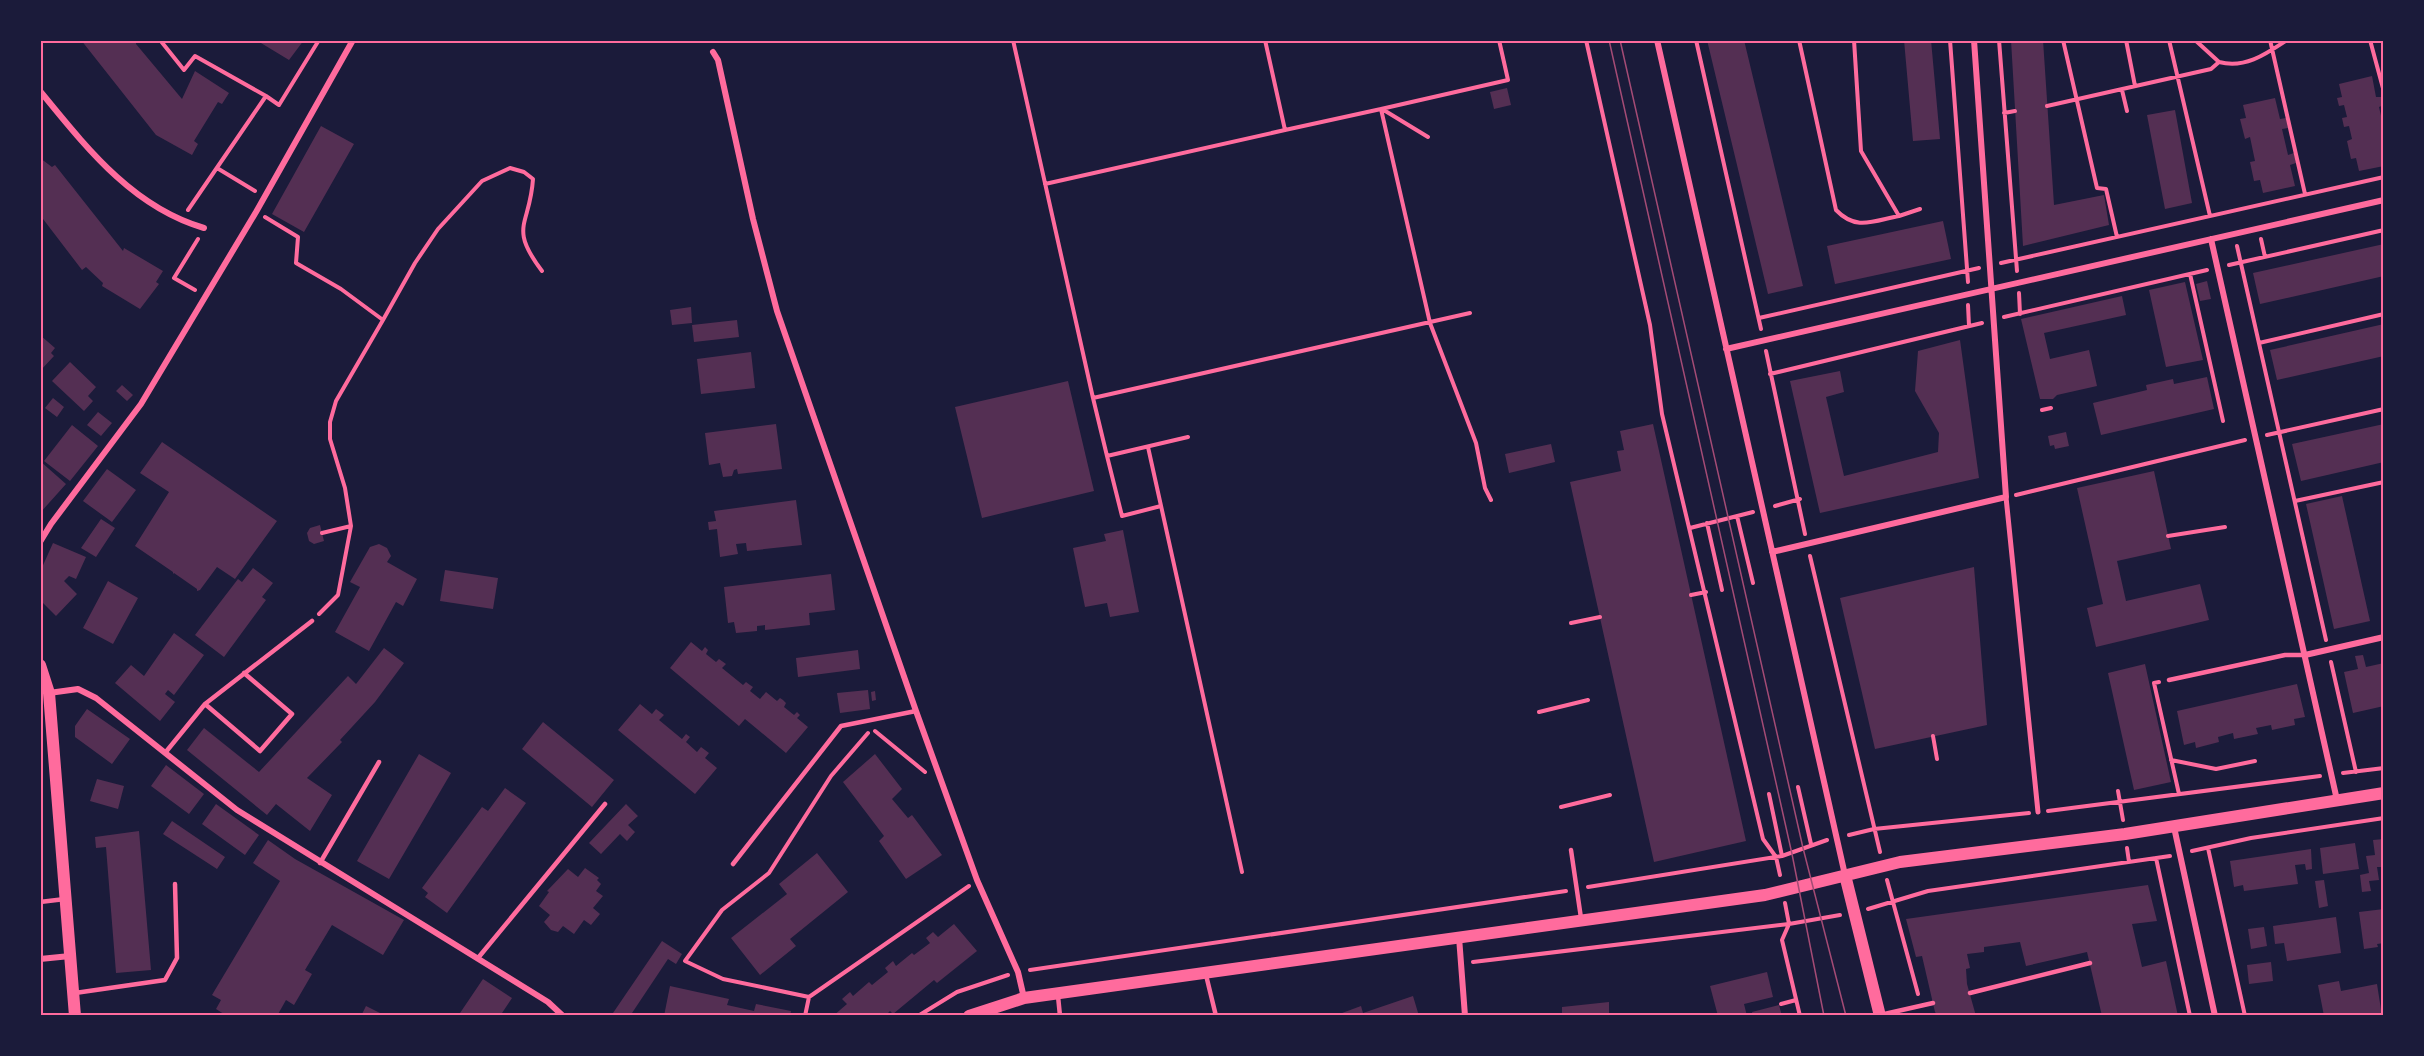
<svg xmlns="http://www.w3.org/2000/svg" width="2424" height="1056" font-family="Rubik,sans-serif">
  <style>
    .building { fill: #542f53 }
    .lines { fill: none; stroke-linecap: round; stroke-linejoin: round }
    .path { stroke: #ff6b9d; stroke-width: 4 }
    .service { stroke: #ff6b9d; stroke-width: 4.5 }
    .pedestrian { stroke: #ff6b9d; stroke-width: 5 }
    .minor { stroke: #ff6b9d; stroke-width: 6 }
    .secondary { stroke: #ff6b9d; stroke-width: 12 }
    .tram { stroke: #a44b75; stroke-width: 1.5 }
    .neatline { fill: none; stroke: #ff6b9d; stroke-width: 2 }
  </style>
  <rect width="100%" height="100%" fill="#1b1b3a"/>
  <!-- building -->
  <path class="building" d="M81 40H136V44L182 99 195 71 229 93 222 104 218 102 194 141 198 144 192 155 156 135Z
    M256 40H304L289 60Z
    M1707 40H1744L1803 286 1768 294Z
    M1904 40H1931L1940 139 1913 141Z
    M2011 40H2043L2054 205 2104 195 2109 225 2023 246Z
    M2372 76 2376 97H2382L2384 102V105L2379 107 2384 129V166L2359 171 2356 158 2351 159 2347 141 2352 139 2349 126 2344 127 2342 118 2347 117 2344 105 2339 106 2337 98 2342 97 2339 84Z
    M1507 88 1511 105 1494 109 1490 92Z
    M2275 98 2280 119 2286 118 2288 128 2282 129 2288 155 2294 153 2296 163 2290 165 2295 186 2263 193 2260 180 2254 181 2250 162 2255 161 2250 137 2245 139 2240 119 2246 118 2243 105Z
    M2175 110 2192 203 2165 209 2147 115Z
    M321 126 354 144 304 232 272 214Z
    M40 158 52 167 55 165 123 251 124 248 163 271 156 282 159 284 140 309 102 286 103 283 86 267 82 270 40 215Z
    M1943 221 1951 259 1835 284 1827 246Z
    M2384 244V276L2260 304 2253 273Z
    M2207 281 2211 299 2200 301 2196 284Z
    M2185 282 2203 360 2166 367 2149 290Z
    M2122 296 2126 315 2044 333 2050 359 2089 350 2097 386 2057 395 2053 399H2040L2021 319Z
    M691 307 692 323 672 325 670 310Z
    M737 320 739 337 694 342 692 325Z
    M2384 324V356L2277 380 2270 350Z
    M40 335 55 348 51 353 54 356 40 371Z
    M1960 340 1979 478 1820 513 1790 381 1840 371 1844 392 1826 397 1844 476 1938 452 1939 433 1915 391 1918 351Z
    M751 352 755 388 701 394 697 359Z
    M70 362 96 387 88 396 93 401 84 411 52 381Z
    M2207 377 2214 409 2101 435 2093 403 2147 390 2146 385 2173 379 2174 384Z
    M1068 381 1094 491 982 518 955 407Z
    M122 385 133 395 127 401 116 391Z
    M53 398 64 407 57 417 45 408Z
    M98 412 112 423 101 436 87 425Z
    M776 424 782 469 738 474 737 469 734 470 732 476 723 477 720 463 709 465 705 433Z
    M1653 424 1746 841 1654 862 1570 482 1621 471 1617 451 1624 450 1620 431Z
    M2384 424V462L2301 481 2292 444Z
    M72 425 98 446 70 481 44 461Z
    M2066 432 2069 446 2055 449 2054 445 2050 446 2048 436Z
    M162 442 277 521 235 579 217 567 200 590 197 591V589L174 573 173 574V572L135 546 169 492 140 473Z
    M1551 444 1555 462 1509 473 1505 454Z
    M40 461 66 484 40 513Z
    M107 469 136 490 112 522 83 501Z
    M2154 471 2171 549 2117 561 2126 601 2200 584 2209 620 2096 647 2087 608 2103 604 2077 488Z
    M2342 496 2370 621 2334 629 2306 504Z
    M796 500 802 545 747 551 746 543 736 544 738 554 720 557 717 529 709 530 708 522 716 521 714 511Z
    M101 519 115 528 96 557 81 548Z
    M320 525 324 541 314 544 309 541 307 533 310 528Z
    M1123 530 1139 612 1110 617 1107 603 1085 607 1073 548 1106 541 1104 534Z
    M53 543 86 557 76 579 69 576 64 581 77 594 56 616 40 600V572Z
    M379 544 387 548 391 556 387 562 417 579 403 606 396 602 369 651 335 632 360 587 350 582 370 547Z
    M1974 567 1987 725 1875 749 1840 598Z
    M253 568 273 583 262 597 266 600 224 657 195 635 238 579 242 582Z
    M445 570 498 578 493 609 440 601Z
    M831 574 835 610 809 613 810 625 765 630V625L757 626V631L736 633 734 622 728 623 724 587Z
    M108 581 138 598 113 644 83 628Z
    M174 633 204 655 174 695 168 690 165 694 175 702 160 721 115 683 131 665 144 676Z
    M691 642 702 651 705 647 708 650 706 654 716 662 719 659 726 664 722 668 743 685 746 682 750 685 753 687 750 691 760 699 766 692 777 701 780 698 783 700 786 703 784 707 794 715 797 712 800 715 797 718 808 727 786 753 745 719 739 726 670 668Z
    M384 648 404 663 375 702 340 740 342 742 307 778 332 795 310 831 276 804 267 815 187 750 204 728 259 772 348 676 356 684Z
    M858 650 860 669 798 677 796 658Z
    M2363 655 2366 667 2384 663V706L2353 713 2344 672 2358 669 2355 656Z
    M2145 664 2171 782 2134 790 2108 673Z
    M2297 684 2305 717 2294 719 2295 725 2272 730 2271 725 2256 728 2258 734 2234 739 2233 733 2218 737 2219 742 2196 748 2195 742 2184 745 2177 711Z
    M868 690 870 709 840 713 837 693Z
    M875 691 876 700 872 701 871 692Z
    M640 704 652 714 656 709 664 715 659 720 682 739 686 734 690 737 686 742 697 752 701 747 709 753 705 758 717 768 695 794 618 730Z
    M87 709 130 739 112 764 75 737V726Z
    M543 722 614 780 592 807 522 749Z
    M419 754 451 773 389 879 357 861Z
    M875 754 902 789 892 799 908 818 912 815 942 855 906 879 879 841 884 836 843 782Z
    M166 765 204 794 189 814 151 786Z
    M97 779 124 786 118 809 90 801Z
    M505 788 526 803 447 913 425 897 428 893 422 888 482 807 488 811Z
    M216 804 259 835 245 855 202 824Z
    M626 804 638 816 628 825 635 832 627 841 620 834 601 854 589 843Z
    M172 821 225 857 217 869 163 834Z
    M139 831 151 970 116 973 106 847 96 848 95 837Z
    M2384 839V867H2377L2379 880 2369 881 2371 891 2362 892 2360 875 2369 873 2366 856 2375 855 2373 840Z
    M268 840 295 859 404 920 383 955 332 925 305 970 312 974 294 1005 286 1000 277 1016H227L216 1009 221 1000 212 995 280 881 253 863Z
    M2355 843 2359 869 2323 874 2320 848Z
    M2311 849 2312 869 2306 870 2305 864 2295 865 2298 884 2244 891 2243 885 2234 887 2230 861Z
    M817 853 848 892 790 939 796 946 760 975 731 938 787 894 779 884Z
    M585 868 599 878 597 880 601 884 596 891 603 896 593 908 600 914 591 925 584 920 574 934 563 926 558 932 551 930 544 922 550 915 539 906 549 892 547 891 568 869 578 877Z
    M2324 880 2328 906 2319 908 2315 881Z
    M2148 885 2157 921 2132 924 2142 967 2166 961 2178 1016H2102L2087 952 2026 966 2020 942 1984 947V952L1967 954 1970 968 1966 969 1967 984 1976 1016H1938L1935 1012 1922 956 1916 957 1906 919Z
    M2384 909V943L2377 944 2378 947 2364 949 2359 912Z
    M2336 917 2341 953 2287 961 2284 943 2275 944 2273 926Z
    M954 924 977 951 937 983 934 980 893 1014 890 1011 885 1016H833L847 1004 842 999 850 992 853 996 869 982 872 985 888 972 885 968 893 961 896 966 912 953 914 955 930 943 926 938 933 932 938 937Z
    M2264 927 2267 946 2251 949 2248 929Z
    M662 941 682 954 676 964 668 959 630 1016H617L613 1013Z
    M2271 962 2273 981 2249 984 2247 965Z
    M1767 972 1773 997 1744 1004 1747 1016H1718L1710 986Z
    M483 979 512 998 500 1016H458Z
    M2339 981 2341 991 2377 984 2382 1016H2324L2318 985Z
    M670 986 729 999 727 1005 754 1011 756 1004 791 1011 790 1016H664Z
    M1413 996 1419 1016H1334L1361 1006 1363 1013Z
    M1609 1002V1016H1562V1007Z
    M1779 1005 1782 1016H1753L1752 1012Z
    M366 1006 386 1016H361Z"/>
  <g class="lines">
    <!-- path -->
    <path class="path" d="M160 40 184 70 195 56 266 96
      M1013 40 1093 398 1470 313
      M1265 40 1285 130 1381 109 1430 323 1476 443 1485 488 1491 500
      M1586 40 1650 325 1662 414 1763 839 1776 857 1780 875
      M1696 40 1761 329
      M1799 40 1836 210C1856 231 1873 221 1899 216
      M1854 40 1861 151 1899 216 1920 209
      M1950 40 1968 282
      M1999 40 2017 271
      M2063 40 2097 188 2106 189 2117 237
      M2126 40 2135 86
      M2169 40 2210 216
      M2195 40 2219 62
      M2270 40 2305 194
      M2370 40 2384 92
      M2122 90 2127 111
      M2047 106 2211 69 2219 62C2245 69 2266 54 2287 40
      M1381 109 1508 80 1499 40
      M1382 109 1428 137
      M2004 113 2015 111
      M217 168 255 191
      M1045 184 1285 130
      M188 210 266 96 279 105 319 40
      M265 217 298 237 296 263 341 289 383 320 336 401 330 422V439L345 488 351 526
      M2261 239 2265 257
      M2237 246 2326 640
      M2001 263 2384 177
      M2229 265 2384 230
      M2190 274 2223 421
      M195 290 174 278 198 239
      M2019 293 2020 314
      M1968 305 1969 326
      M2004 317 2207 270
      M1759 318 1979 268
      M383 320 415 263 438 229 482 181 510 168 524 172 533 179C530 226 508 226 542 271
      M2259 343 2384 314
      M1766 351 1805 534
      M1770 374 1982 323
      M1093 398 1107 456 1188 437
      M2042 410 2051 408
      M2267 435 2384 409
      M1148 447 1242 872
      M1107 456 1122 516 1161 506
      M2016 495 2245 440
      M2295 501 2384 482
      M1775 506 1800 499
      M1737 516 1753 583
      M1707 523 1722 590
      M1690 528 1753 512
      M2168 536 2225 527
      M1810 556 1880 852
      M1691 595 1706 592
      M319 614 338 595 351 526 322 533
      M1571 623 1600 617
      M2331 662 2356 772
      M2159 682 2154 683 2179 794
      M1539 712 1588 700
      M875 731 925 772
      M868 733 831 776 769 873 722 910 685 961 723 979 809 997 969 886
      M1933 736 1937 759
      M2171 760 2216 769 2255 761
      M2343 773 2384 768
      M1798 787 1811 844
      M2118 791 2123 820
      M1769 794 1782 856
      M1561 807 1610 795
      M2048 811 2320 776
      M1849 835 1874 829 2029 813
      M2127 848 2129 862
      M2208 848 2245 1016
      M2192 851 2251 838 2384 818
      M2156 858 2190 1016
      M1887 880 1918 994
      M1588 887 1782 856 1827 840
      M1785 903 1789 924 1782 940 1800 1016
      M1868 909 1928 891 2170 856
      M1473 962 1789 924 1840 915
      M1030 970 1566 891
      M1781 1004 1796 1000
      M805 1016 809 997
      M918 1016 957 992 1008 975"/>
    <!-- service -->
    <path class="service" d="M2169 680 2285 655H2305
      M205 704 260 751 292 714 244 673
      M165 753 205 704 312 621
      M1571 850 1581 918
      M320 863 379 762
      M733 864 841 726 916 711
      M40 902 65 899
      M478 958 605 804
      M1206 975 1216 1016
      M75 993 165 980 177 958 175 884
      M1970 993 2090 963
      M1058 996 1060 1016
      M1880 1015 1933 1003"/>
    <!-- pedestrian -->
    <path class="pedestrian" d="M2006 497 2038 812"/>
    <!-- minor -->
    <path class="minor" d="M1657 40 1845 875
      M713 52 718 60 753 219 777 311 916 711 977 880 1018 972 1024 998
      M40 91C86 147 132 207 204 228
      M2211 239 2337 800
      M1726 349 2384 200
      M40 542 51 524 141 404 256 212 353 40
      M1772 552 2006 497 1974 40
      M2305 655 2384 637
      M49 693 78 689 96 698 237 810 548 1002 563 1016
      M2174 827 2215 1016
      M1459 937 1465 1016
      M40 959 70 956"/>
    <!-- secondary -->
    <path class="secondary" d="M40 665 49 693 75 1016
      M1845 875 1880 1016
      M969 1016 1024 998 1765 895 1900 862 2125 834 2384 793"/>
    <!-- tram -->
    <path class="tram" d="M1609 40 1792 854 1824 1016
      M1620 40 1803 848 1846 1016"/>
  </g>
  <!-- border -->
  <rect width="2424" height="1056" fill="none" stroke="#1b1b3a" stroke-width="84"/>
  <rect x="42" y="42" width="2340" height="972" class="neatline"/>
</svg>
